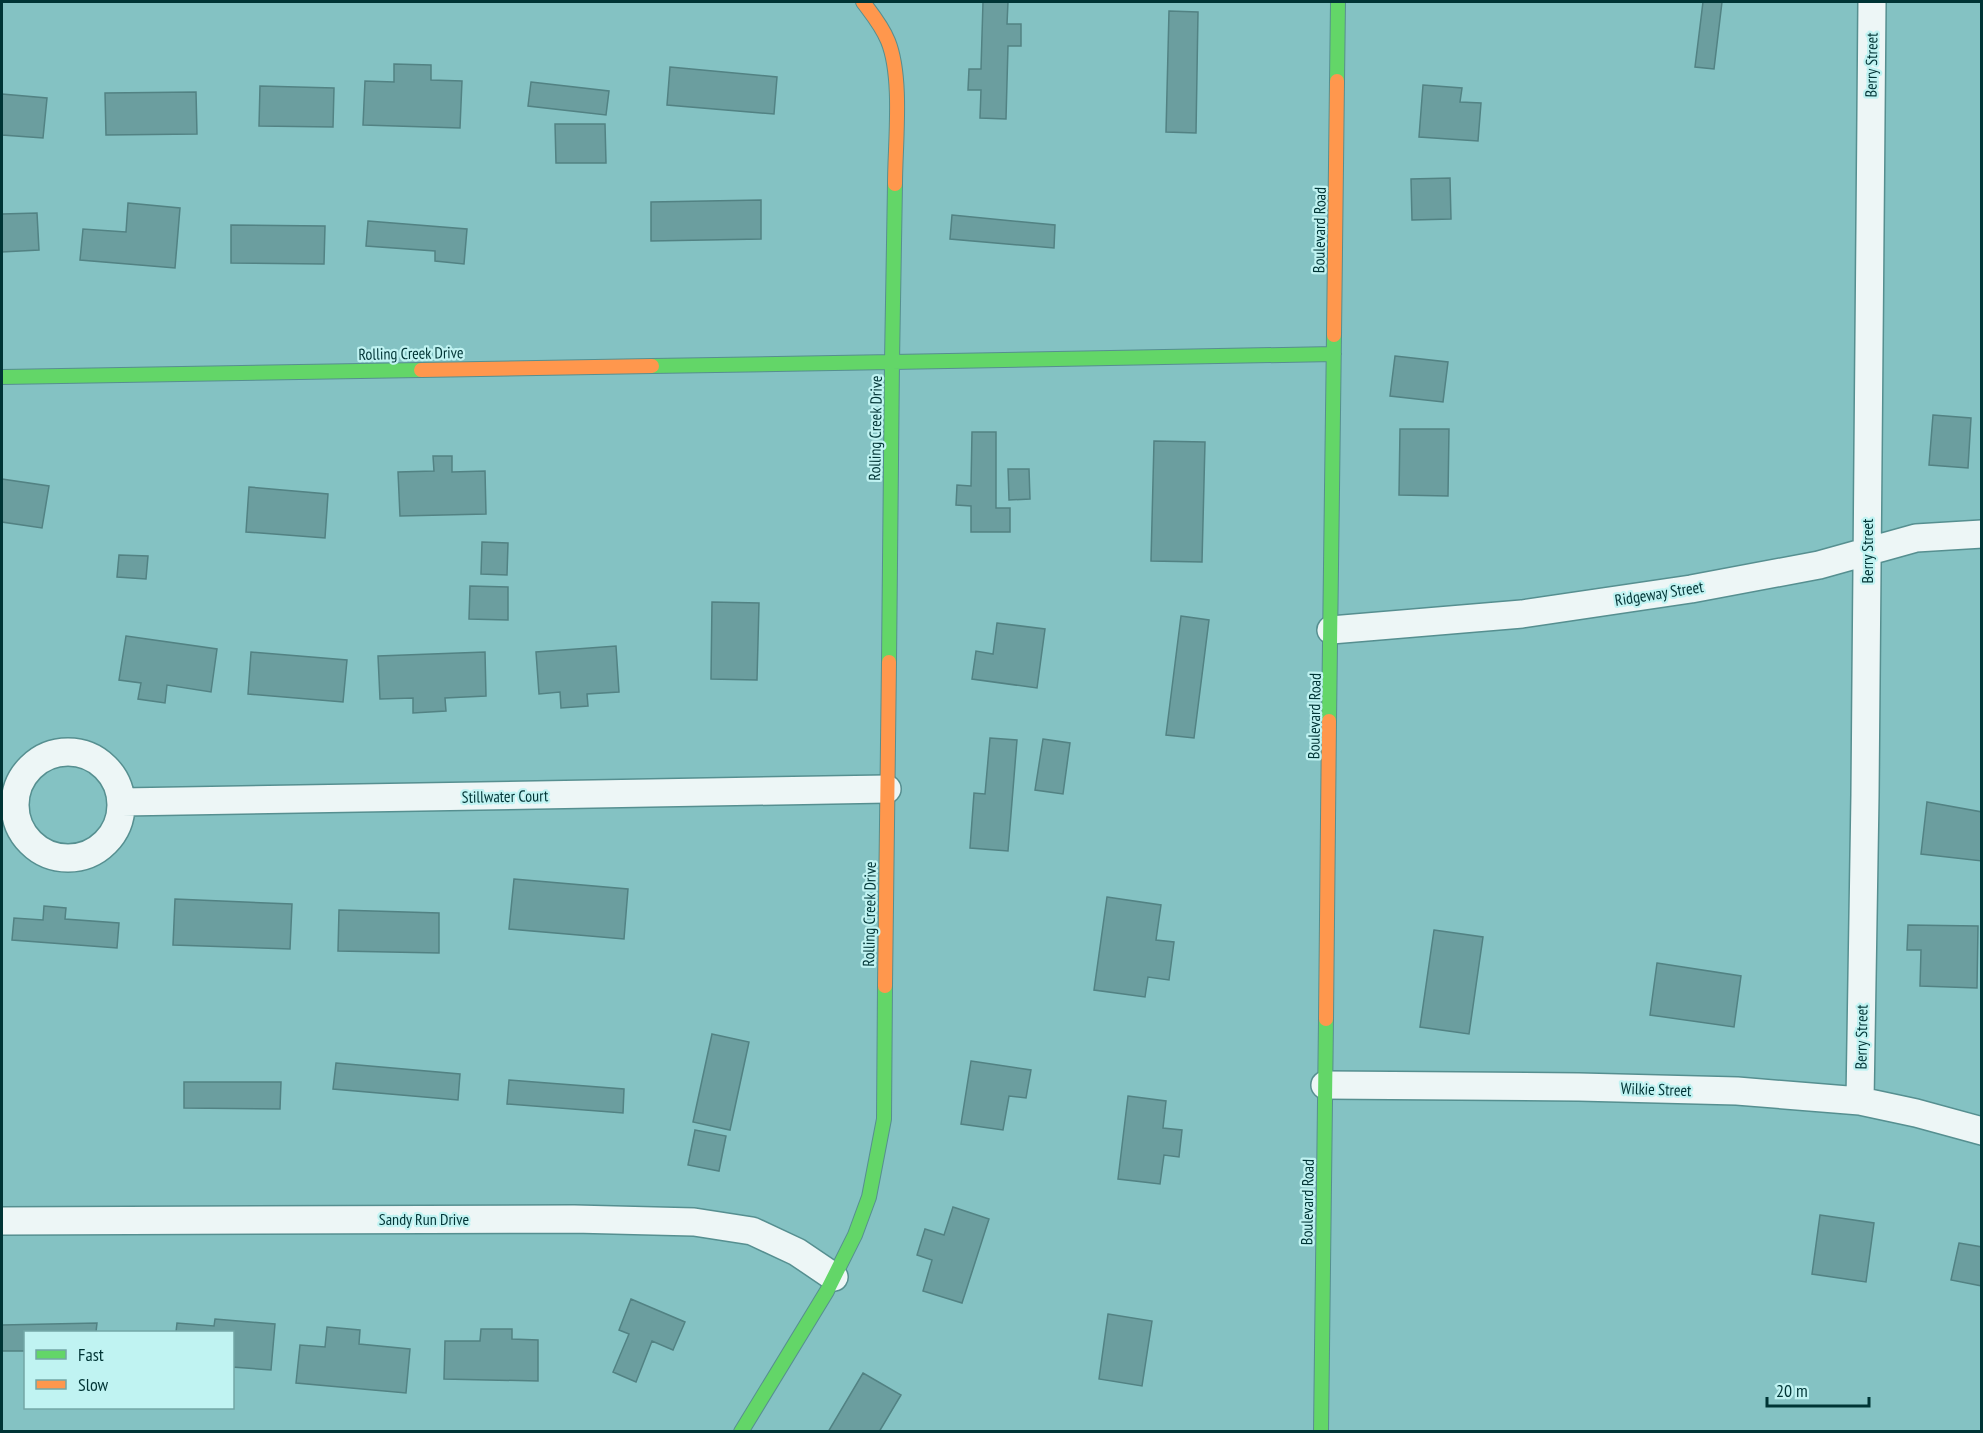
<svg xmlns="http://www.w3.org/2000/svg" width="1983" height="1433" font-family="'PT Sans Narrow',sans-serif">
  <style>
    .building { fill: #6b9e9f; stroke: #528283; stroke-width: 1.5 }
    .lines { fill: none; stroke-linecap: round; stroke-linejoin: round }
    .street-casing { stroke: #568f90; stroke-width: 30 }
    .fast-casing { stroke: #568f90; stroke-width: 16 }
    .slow-casing { stroke: #568f90; stroke-width: 16 }
    .street { stroke: #edf6f6; stroke-width: 27 }
    .fast { stroke: #63d668; stroke-width: 14 }
    .slow { stroke: #ff974d; stroke-width: 14 }
    .labels { text-anchor: middle; stroke-width: 4.5; stroke-linejoin: round; paint-order: stroke }
    .street-label { font-size: 16px; fill: #003435; stroke: #c0f3f2 }
  </style>
  <rect width="100%" height="100%" fill="#84c2c3"/>
  <!-- building -->
  <path class="building" d="M983 2H1008L1007 24H1021V46H1008L1006 119 980 118 981 90H968L969 69H981Z
    M1703 2H1722L1714 69 1695 67Z
    M1169 11 1198 12 1196 133 1166 132Z
    M394 64 431 65V80L462 81 460 128 363 125 365 81 394 82Z
    M670 67 777 77 774 114 667 105Z
    M531 82 609 91 606 115 528 106Z
    M1423 85 1462 88 1460 102 1481 103 1478 141 1419 137Z
    M260 86 334 88 333 127 259 126Z
    M196 92 197 134 106 135 105 93Z
    M2 94 47 98 43 138 2 135Z
    M555 124H605L606 163H556Z
    M1450 178 1451 219 1412 220 1411 179Z
    M761 200V239L651 241V202Z
    M128 203 180 208 175 268 80 260 83 229 126 232Z
    M37 213 39 250 2 252V214Z
    M952 215 1055 225 1054 248 950 239Z
    M368 221 467 229 464 264 435 261V251L366 246Z
    M231 225 325 226 324 264 231 263Z
    M1395 356 1448 362 1443 402 1390 396Z
    M1933 415 1971 418 1968 468 1929 465Z
    M1400 429H1449L1448 496 1399 495Z
    M972 432H996V508H1010V532H971V506L956 505 957 485 971 486Z
    M1154 441 1205 442 1202 562 1151 561Z
    M433 456H452V472L485 471 486 514 400 516 398 472 434 471Z
    M1008 469H1029L1030 499 1009 500Z
    M2 479 49 486 42 528 2 522Z
    M249 487 328 494 325 538 246 532Z
    M482 542 508 543 507 575 481 574Z
    M119 555 148 556 146 579 117 577Z
    M470 586 508 587V620L469 619Z
    M712 602 759 603 757 680 711 679Z
    M1181 616 1209 620 1194 738 1166 735Z
    M997 623 1045 629 1037 688 972 679 976 651 993 654Z
    M126 636 217 649 211 692 167 685 165 703 138 699 141 683 119 680Z
    M616 646 619 692 587 694 588 706 561 708 560 692 539 694 536 652Z
    M251 652 347 660 343 702 248 694Z
    M485 652 486 696 445 698 446 711 413 713V698L380 699 378 656Z
    M990 738 1017 740 1008 851 970 848 974 793 985 794Z
    M1043 739 1070 743 1063 794 1035 790Z
    M1927 802 1982 812V861L1921 854Z
    M514 879 628 889 624 939 509 929Z
    M1107 897 1161 905 1156 940 1174 942 1169 980 1148 977 1145 997 1094 990Z
    M175 899 292 904 290 949 173 945Z
    M44 906 66 908 65 919 119 923 117 948 12 940 14 918 43 920Z
    M339 910 439 913V953L338 951Z
    M1908 925 1978 926 1977 988 1920 986 1921 950H1907Z
    M1434 930 1483 937 1469 1034 1420 1027Z
    M1657 963 1741 976 1734 1027 1650 1015Z
    M712 1034 749 1042 730 1130 693 1122Z
    M971 1061 1031 1070 1026 1098 1009 1096 1003 1130 961 1124Z
    M336 1063 460 1074 458 1100 333 1089Z
    M509 1080 624 1089 623 1113 507 1104Z
    M184 1082H281L280 1109 184 1108Z
    M1128 1096 1166 1101 1163 1128 1182 1130 1179 1157 1164 1155 1160 1184 1118 1179Z
    M695 1130 726 1136 719 1171 688 1165Z
    M953 1207 989 1219 962 1303 923 1291 932 1260 917 1255 925 1229 944 1235Z
    M1820 1215 1874 1223 1866 1282 1812 1274Z
    M1959 1243 1982 1247V1286L1951 1280Z
    M631 1299 685 1322 673 1350 652 1341 636 1382 613 1372 629 1334 619 1330Z
    M1108 1314 1152 1321 1142 1386 1099 1379Z
    M215 1319 275 1324 271 1370 232 1367V1332H176L177 1323 214 1326Z
    M97 1323 96 1332H26V1351H2V1325Z
    M327 1327 360 1330 359 1344 410 1349 406 1393 296 1383 300 1345 325 1347Z
    M481 1329H512V1339L538 1340V1381L444 1379 445 1341H480Z
    M863 1373 901 1395 879 1432H828Z"/>
  <g class="lines">
    <defs>
      <path id="street" d="M1331 630 1522 614 1691 589 1819 565 1916 538 1982 534
        M15 805a53 53 0 1 1 106 0a53 53 0 1 1-106 0Z
        M122 802 887 789
        M1325 1085 1579 1087 1737 1091 1860 1101 1916 1113 1982 1131
        M1860 1101 1865 795 1872 2
        M2 1221 574 1219 694 1222 752 1231 797 1252 834 1277"/>
      <path id="fast" d="M1337 81 1338 2
        M652 366 892 362 895 184
        M2 377 421 370
        M889 662 892 362 1334 354
        M1329 721 1334 335
        M741 1432 827 1291 855 1235 869 1197 884 1119 885 986
        M1321 1432 1326 1019"/>
      <path id="slow" d="M863 2C872 14 882 26 888 41 903 78 895 144 895 184
        M1334 335 1337 81
        M421 370 652 366
        M885 986 889 662
        M1326 1019 1329 721"/>
    </defs>
    <!-- street casing -->
    <use href="#street" class="street-casing"/>
    <!-- fast casing -->
    <use href="#fast" class="fast-casing"/>
    <!-- slow casing -->
    <use href="#slow" class="slow-casing"/>
    <!-- street -->
    <use href="#street" class="street"/>
    <!-- fast -->
    <use href="#fast" class="fast"/>
    <!-- slow -->
    <use href="#slow" class="slow"/>
  </g>
  <g class="labels">
    <!-- street labels -->
    <g class="street-label">
      <text transform="translate(1871 65) rotate(-89)" y="6">Berry Street</text>
      <text transform="translate(1319 230) rotate(-89)" y="6">Boulevard Road</text>
      <text transform="translate(411 353) rotate(-1)" y="6">Rolling Creek Drive</text>
      <text transform="translate(875 428) rotate(-89)" y="6">Rolling Creek Drive</text>
      <text transform="translate(1867 551) rotate(-90)" y="6">Berry Street</text>
      <text transform="translate(1659 593) rotate(-9)" y="6">Ridgeway Street</text>
      <text transform="translate(1314 716) rotate(-89)" y="6">Boulevard Road</text>
      <text transform="translate(505 796) rotate(-1)" y="6">Stillwater Court</text>
      <text transform="translate(869 914) rotate(-89)" y="6">Rolling Creek Drive</text>
      <text transform="translate(1861 1037) rotate(-89)" y="6">Berry Street</text>
      <text transform="translate(1656 1089) rotate(2)" y="6">Wilkie Street</text>
      <text transform="translate(1307 1202) rotate(-89)" y="6">Boulevard Road</text>
      <text x="424" y="1225">Sandy Run Drive</text>
    </g>
  </g>
  <!-- border -->
  <rect width="1983" height="1433" fill="none" stroke="#003435" stroke-width="6"/>
  <!-- legend -->
  <rect x="24" y="1331" width="210" height="78" fill="#c0f3f2" stroke="#73a7a6" stroke-width="1.5"/>
  <rect x="36" y="1350" width="30" height="9" fill="#63d668" stroke="#73a7a6" stroke-width="1.5"/>
  <text x="78" y="1361" font-size="18" fill="#003435">Fast</text>
  <rect x="36" y="1380" width="30" height="9" fill="#ff974d" stroke="#73a7a6" stroke-width="1.5"/>
  <text x="78" y="1391" font-size="18" fill="#003435">Slow</text>
  <!-- scale -->
  <path d="M1767 1397v9h102v-9" fill="none" stroke="#003435" stroke-width="3"/>
  <text x="1776" y="1397" font-size="18" fill="#003435" stroke="#c0f3f2" stroke-width="4.5" paint-order="stroke">20 m</text>
</svg>
